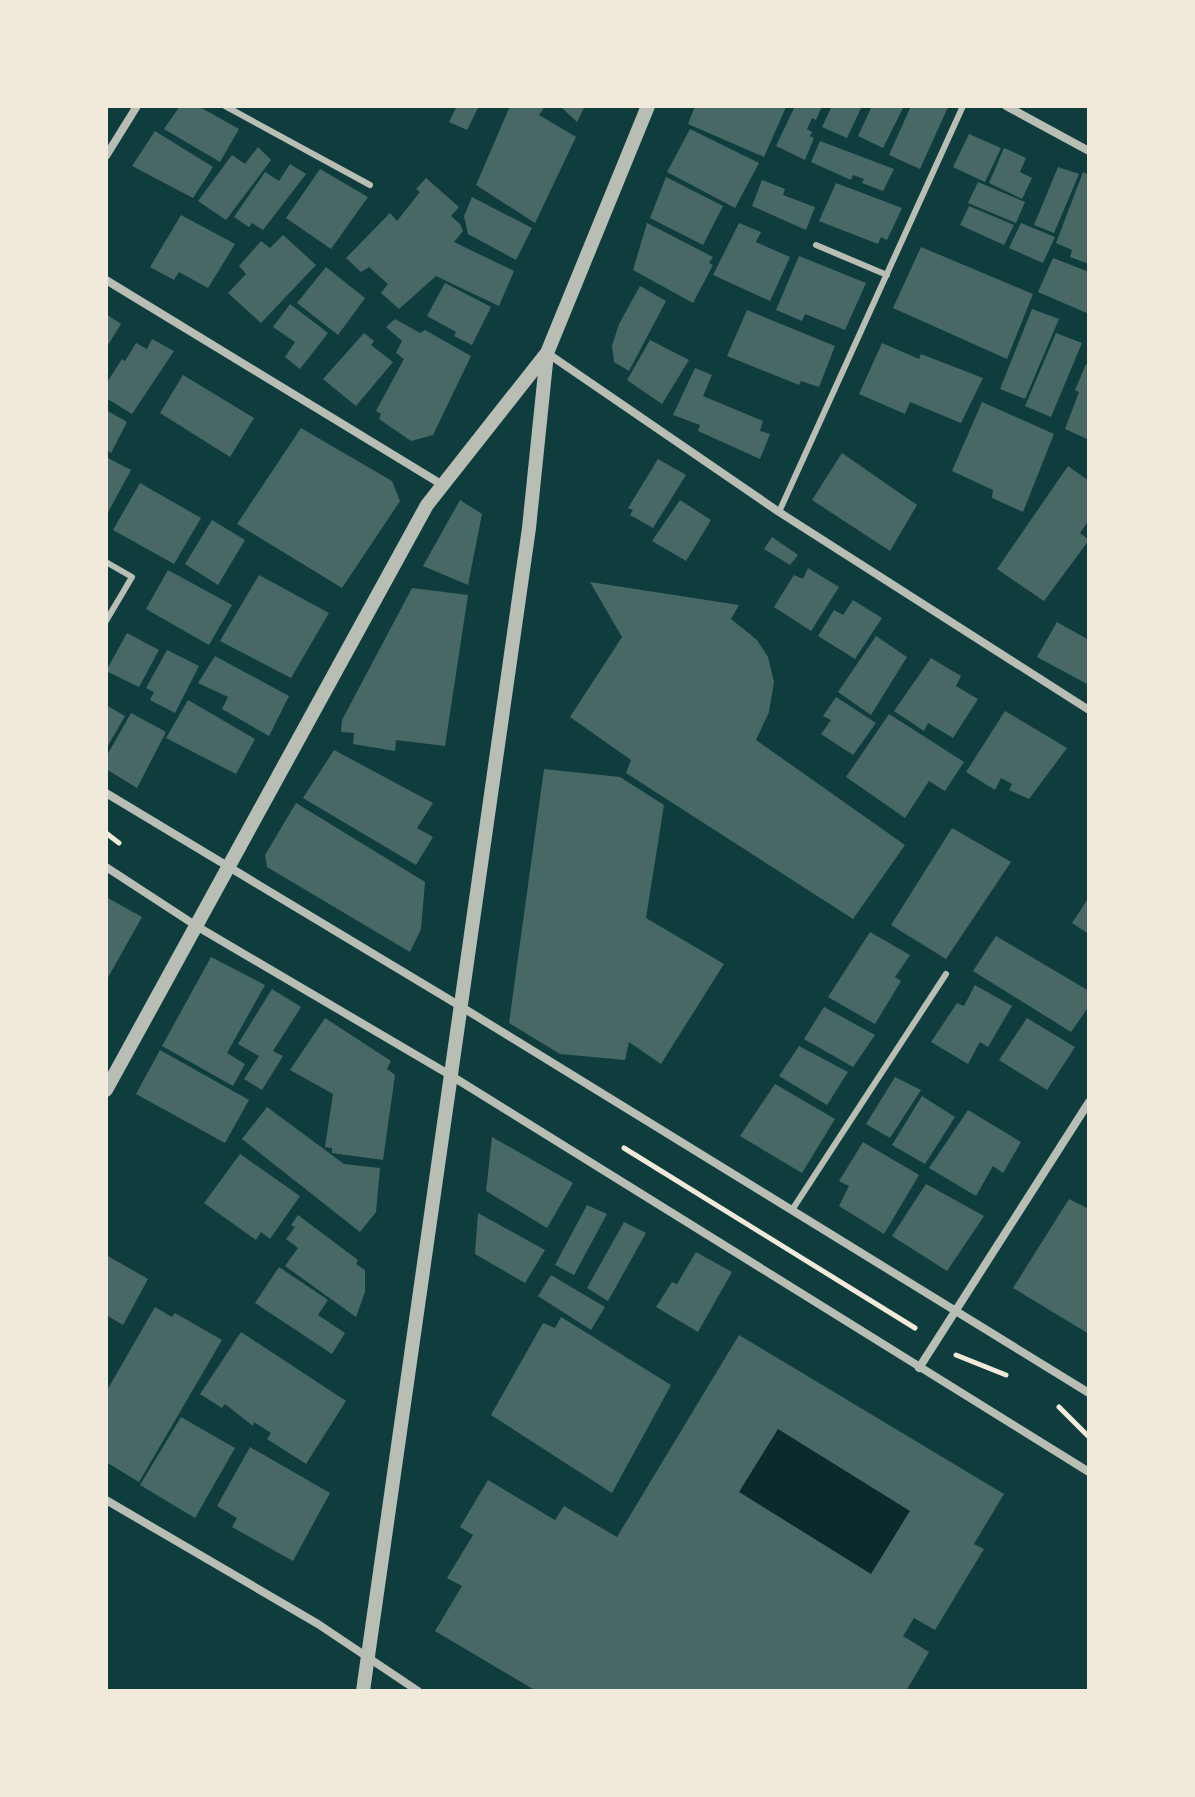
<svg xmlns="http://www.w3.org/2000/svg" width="1195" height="1797" font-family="'Roboto Serif',serif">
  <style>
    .water { fill: #0a2a2b }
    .building { fill: #486865; fill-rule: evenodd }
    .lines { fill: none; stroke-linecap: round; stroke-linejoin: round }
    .path { stroke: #f1e9da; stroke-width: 5 }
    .service { stroke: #b8beb3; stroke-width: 6 }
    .minor { stroke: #b8beb3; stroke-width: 8 }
    .tertiary { stroke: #b8beb3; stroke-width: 14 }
  </style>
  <rect width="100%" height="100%" fill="#0f3d3e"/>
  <!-- water -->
  <path class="water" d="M778 1429 910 1511 871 1574 739 1492Z"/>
  <!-- building -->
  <path class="building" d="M180 106H198L239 129 220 162 164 129Z
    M457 106H479L467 130 449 122Z
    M510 106H545L539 115 576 137 535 223 476 185Z
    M560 106H585L577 122Z
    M695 106H783L786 107 764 157 688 124Z
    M795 106H822L816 120 812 118 807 129 812 132 810 136 814 138 805 160 776 146Z
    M832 106H862L847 138 822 127Z
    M872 106H904L883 148 858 136Z
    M911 106 948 107 920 169 889 155Z
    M690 129 759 163 735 208 667 172Z
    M155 131 213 167 193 198 132 166Z
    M969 134 1001 148 985 182 953 167Z
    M820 141 894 169 883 191 862 183 864 179 853 175 851 180 811 162Z
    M258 147 271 160 226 220 198 201 232 155 245 164Z
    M1004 148 1026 158 1020 172 1032 178 1022 199 989 183Z
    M290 164 306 174 263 230 252 223 249 227 234 217 265 172 279 181Z
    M1058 167 1079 174 1054 233 1034 225Z
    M320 169 368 197 331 249 286 218Z
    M1083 172 1089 175V264L1070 257 1072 250 1056 243Z
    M666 177 723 206 703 245 650 218Z
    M426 178 459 207 451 216 460 224 463 231 454 242 514 271 499 306 436 276 399 309 381 293 388 284 369 267 361 272 346 258 390 213 397 221 420 192 416 189Z
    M762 180 785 189 783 195 815 207 806 230 752 206Z
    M978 182 1025 202 1016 223 968 203Z
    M836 183 902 208 887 240 881 237 878 244 819 221Z
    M472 197 532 228 516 260 468 234 464 216Z
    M969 206 1014 225 1004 245 960 225Z
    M181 215 235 244 208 288 179 272 174 280 150 267Z
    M647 223 713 257 709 263 713 265 693 303 633 270Z
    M739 223 761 232 756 242 790 257 770 301 713 275Z
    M1021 223 1055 237 1043 263 1009 248Z
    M283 235 316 265 261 323 228 293 246 274 239 266 261 241 270 248Z
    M921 247 1033 294 1007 359 893 308Z
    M799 256 866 283 845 330 805 314 802 321 776 310Z
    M1053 258 1089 272V314L1038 292Z
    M326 267 365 298 338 335 297 303Z
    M445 283 491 307 472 345 454 336 456 332 427 316Z
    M640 286 666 301 629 371 614 362 612 346 619 324Z
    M290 304 328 333 300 369 285 357 295 342 273 327Z
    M1032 309 1059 319 1025 399 1000 389Z
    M747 310 835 346 819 387 801 381 799 385 727 356Z
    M106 314 121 324 106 348Z
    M395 319 420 333 425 330 471 356 433 435 411 441 379 419 381 414 376 411 404 359 396 353 402 341 386 327Z
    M364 333 374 341 371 345 393 362 356 406 323 379Z
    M1056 333 1082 343 1051 417 1025 406Z
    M152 339 174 351 132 414 106 398V384L122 359 125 361 136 343 147 349Z
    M650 340 689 360 662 404 627 380Z
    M882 343 919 359 921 354 983 378 961 423 910 402 905 414 859 394Z
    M1086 364 1089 365V440L1065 429 1079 392 1075 390Z
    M695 368 712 375 703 396 763 421 760 431 770 434 760 459 698 431 700 425 673 415Z
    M183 375 254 418 230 457 160 413Z
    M982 402 1054 434 1023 512 992 498 993 490 952 471Z
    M106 410 127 422 111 453 106 450Z
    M301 428 392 481 400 501 342 588 237 524Z
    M842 453 917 505 890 551 812 500Z
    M106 457 131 470 106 516Z
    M658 459 686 475 653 528 630 515 633 510 628 508Z
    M1068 466 1089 481V520L1080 533 1089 540 1044 601 997 569Z
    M140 483 201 518 174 564 113 530Z
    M460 500 482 514 468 585 423 566Z
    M680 500 711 520 686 561 652 541Z
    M212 520 245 540 218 585 185 564Z
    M772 537 798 555 790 565 764 549Z
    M808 568 839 587 811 631 774 607 794 575 803 579Z
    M168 570 232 605 209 645 146 609Z
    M259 575 329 613 291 678 220 641Z
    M590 582 739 605 731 619 757 640 768 657 774 682 769 712 756 740 905 845 853 919 626 773 631 760 570 717 622 637Z
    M412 588 468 595 445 746 396 740 395 751 353 744 354 733 341 732 342 720Z
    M853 600 882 618 855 659 818 636 834 610 843 615Z
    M1057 622 1089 640V685L1037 657Z
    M127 633 159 650 139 687 106 671Z
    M876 636 907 657 871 715 838 692Z
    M167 650 199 666 175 713 150 700 154 692 146 688Z
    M215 656 289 696 269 736 222 709 228 697 198 683Z
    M931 658 961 676 956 686 978 699 953 738 928 723 924 731 894 711Z
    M836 697 876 723 853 755 821 734 831 720 823 716Z
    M188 700 255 739 236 774 166 738Z
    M106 705 125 716 106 749Z
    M1005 711 1067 748 1029 799 1009 790 1012 784 1001 778 995 790 966 772Z
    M131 713 166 732 137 788 106 769V757Z
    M889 714 964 762 945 791 929 781 905 818 846 777Z
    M334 750 433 803 417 828 433 837 416 865 303 798Z
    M544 769 620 777 664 805 646 918 724 964 661 1064 629 1042 625 1060 560 1054 509 1023Z
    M296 803 425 882 421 929 410 952 267 867 265 855Z
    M952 828 1011 862 946 959 891 925Z
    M106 897 142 917 106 981Z
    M1089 897V934L1072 923Z
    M870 932 910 955 895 977 901 981 875 1024 828 997Z
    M996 936 1089 991V1006L1071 1032 973 971Z
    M211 957 265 985 227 1053 245 1064 233 1086 162 1046Z
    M975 985 1012 1006 988 1047 980 1042 968 1064 931 1042 957 1003 964 1006Z
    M272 989 301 1007 273 1051 283 1056 262 1090 244 1079 259 1056 238 1044Z
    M824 1007 875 1035 853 1067 804 1039Z
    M325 1018 391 1061 387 1069 395 1075 383 1160 332 1153V1148L325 1147 333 1094 290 1070Z
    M1027 1018 1075 1047 1047 1090 999 1060Z
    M799 1046 848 1072 827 1105 779 1076Z
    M160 1050 249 1100 225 1143 136 1094Z
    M895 1077 921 1090 890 1138 866 1124Z
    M775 1084 835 1119 802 1173 740 1136Z
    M922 1096 955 1117 925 1164 892 1145Z
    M267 1107 344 1164 380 1168 376 1212 360 1232 242 1139Z
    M968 1110 1021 1142 1003 1173 993 1166 976 1196 929 1168Z
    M492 1137 573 1183 547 1228 486 1191Z
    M863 1142 919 1175 884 1234 839 1206 849 1186 839 1181Z
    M240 1154 300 1196 270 1239 261 1232 256 1240 204 1203Z
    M926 1184 984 1216 947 1271 892 1236Z
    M1069 1199 1089 1209V1334L1013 1288Z
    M587 1205 607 1214 574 1275 555 1265Z
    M478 1213 545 1250 525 1283 475 1254Z
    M298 1215 358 1260 356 1264 365 1270V1292L356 1317 285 1266 298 1248 286 1239 295 1227 291 1225Z
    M624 1222 646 1233 608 1301 587 1288Z
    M696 1252 732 1272 698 1332 656 1307 672 1282 677 1284Z
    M106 1255 148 1279 123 1325 106 1315Z
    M279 1267 328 1300 318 1315 345 1333 332 1354 255 1303Z
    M551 1275 605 1307 591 1330 538 1296Z
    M155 1307 172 1317 175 1313 222 1340 139 1482 106 1462V1392Z
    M561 1317 671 1385 612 1493 491 1415 543 1323 555 1328Z
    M241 1332 346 1401 306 1464 267 1439 271 1433 254 1422 253 1426 225 1404 222 1408 200 1394Z
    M739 1335 1004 1494 974 1544 984 1549 935 1630 914 1618 903 1636 929 1652 906 1691H536L435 1631 462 1586 447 1578 473 1535 460 1527 488 1480 555 1520 564 1506 617 1537ZM778 1429 910 1511 871 1574 739 1492Z
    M181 1417 235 1448 195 1518 140 1485Z
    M250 1447 330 1493 293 1561 232 1527 237 1518 217 1506Z"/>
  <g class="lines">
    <!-- path -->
    <path class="path" d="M106 833 119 843
      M624 1148 915 1328
      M956 1355 1006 1375
      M1059 1407 1089 1437"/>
    <!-- service -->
    <path class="service" d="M225 106 370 185
      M816 245 887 275
      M779 512 963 106
      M106 562 132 577 106 621
      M792 1210 946 974"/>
    <!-- minor -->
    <path class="minor" d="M1006 106 1089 151
      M106 156 137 106
      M106 280 441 484
      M547 353 779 512 1089 710
      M106 793 460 1006 1089 1393
      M106 867 198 927 450 1075 1089 1472
      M919 1368 1089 1102
      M106 1500 318 1624 418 1691"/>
    <!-- tertiary -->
    <path class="tertiary" d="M106 1090 427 505 546 354
      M363 1691 529 528 547 353 648 106"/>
  </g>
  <!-- border -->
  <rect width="1195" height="1797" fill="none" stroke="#f1e9da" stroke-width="216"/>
</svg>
